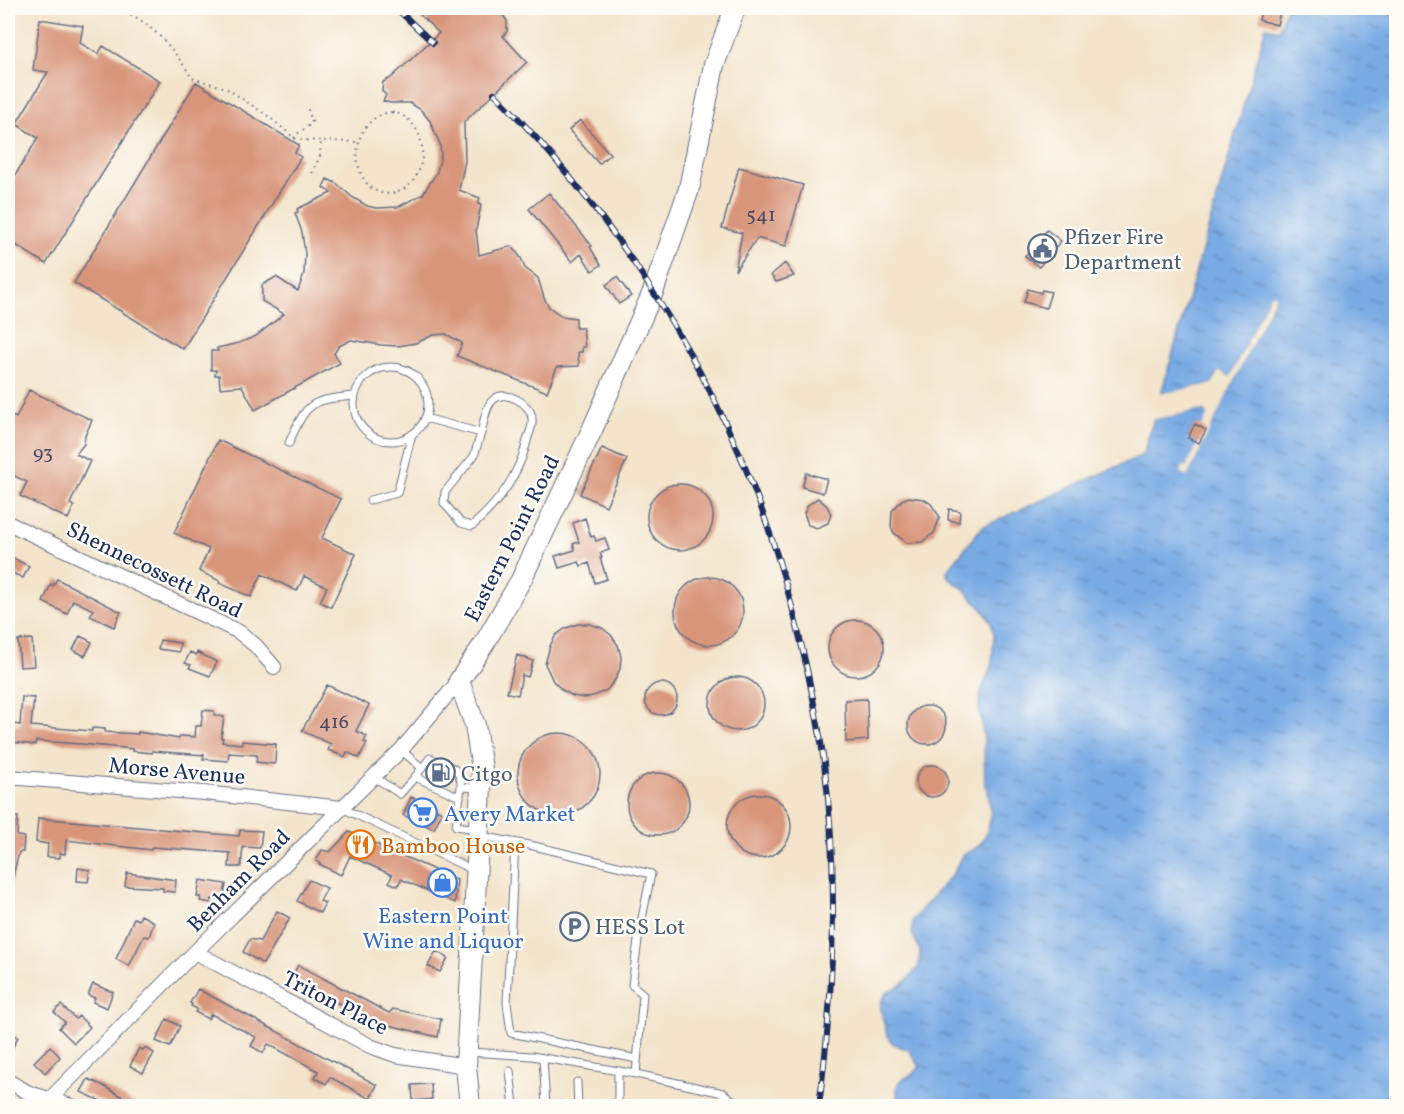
<svg xmlns="http://www.w3.org/2000/svg" width="1404" height="1114" font-family="Vollkorn,serif">
  <style>
    .water { fill: url(#water-ripples); stroke: #4a6ca1; stroke-width: 1.5 }
    .pier { fill: #f3e4cb }
    .building { fill: #d8957a }
    .lines { fill: none; stroke-linecap: round; stroke-linejoin: round }
    .lane-casing { stroke: #676e84; stroke-width: 9 }
    .street-casing { stroke: #676e84; stroke-width: 16 }
    .secondary-casing { stroke: #676e84; stroke-width: 22 }
    .path { stroke: #676e84; stroke-width: 2; stroke-dasharray: 1.5 4.5; stroke-linecap: butt }
    .lane { stroke: #fff; stroke-width: 7 }
    .street { stroke: #fff; stroke-width: 14 }
    .secondary { stroke: #fff; stroke-width: 20 }
    .rail-casing { stroke: #1b2f5e; stroke-width: 6 }
    .rail { stroke: #fdfcf7; stroke-width: 4; stroke-dasharray: 11; stroke-linecap: butt }
    .labels { text-anchor: middle; stroke-width: 5; stroke-linejoin: round; paint-order: stroke }
    .number-label { font-size: 20px; fill: #4a4865 }
    .service-label { font-size: 22px; fill: #4e5e75; stroke: #fdfcf7; text-anchor: start }
    .street-label { font-size: 22px; fill: #1b2f5e; stroke: #fdfcf7 }
    .shop-label { font-size: 22px; fill: #366cbe; stroke: #fdfcf7; text-anchor: start }
    .food-label { font-size: 22px; fill: #c56008; stroke: #fdfcf7; text-anchor: start }
  </style>
  <defs>
    <pattern id="water-ripples" width="26" height="14" patternUnits="userSpaceOnUse" patternTransform="scale(1.5)"><rect width="26" height="14" fill="#78aae4"/><path d="M2 4q2-2 4 0t4 0M15 11q2-2 4 0t4 0" fill="none" stroke="#628bbc"/></pattern>
  </defs>
  <rect width="100%" height="100%" fill="#fdfcf7"/>
  <filter id="ink" filterUnits="userSpaceOnUse"><feTurbulence type="fractalNoise" baseFrequency=".0167" numOctaves="2"/><feDisplacementMap in="SourceGraphic" scale="12" xChannelSelector="R" yChannelSelector="G"/><feConvolveMatrix kernelMatrix="1 2 1 2 8 2 1 2 1" color-interpolation-filters="sRGB"/></filter>
  <filter id="wash" filterUnits="userSpaceOnUse"><feTurbulence type="fractalNoise" baseFrequency=".008" numOctaves="4" result="noise"/><feDisplacementMap in="SourceGraphic" scale="24" xChannelSelector="R" yChannelSelector="G"/><feGaussianBlur stdDeviation="1.35" result="paint"/><feColorMatrix in="noise" values="0 0 0 0 0 0 0 0 0 0 0 0 0 0 0 0 0 1.4 0 .05"/><feComposite in="paint" operator="in"/></filter>
  <g filter="url(#wash)">
    <rect width="100%" height="100%" fill="#f3e4cb"/>
    <!-- water -->
    <path class="water" d="M1286 8H1396V1106H898C893 1069 904 1087 920 1067L909 1050 893 1044 887 1034 881 1012V1002L887 992 900 986 909 978 919 966 920 951 912 933 913 920 954 872 962 855 975 849 982 842 987 832 991 818 989 795 985 785 984 739 979 705 981 692 992 664 994 634 991 623 984 611 964 589 952 581 947 575V571L982 527 1143 455 1154 419 1202 410 1209 414 1202 428 1195 424 1188 437 1198 443 1186 468 1180 473 1187 476 1276 296 1271 293 1230 377 1219 372 1212 384 1161 394 1266 27 1279 30Z"/>
    <!-- pier -->
    <path class="pier" d="M1271 293 1276 295 1187 477 1180 473 1183 466 1186 467 1198 443 1188 438 1195 424 1202 427 1208 414 1202 410 1150 420 1151 417 1203 408 1212 413 1200 440 1201 442 1231 380 1220 375 1213 387 1161 397 1158 394 1212 384 1219 371 1230 377Z"/>
    <g id="blocks">
      <!-- building -->
      <path class="building" d="M413 8H492L500 11 507 21V31L503 36 527 62 464 122 465 161 459 190 480 198 478 204 481 205 476 230 479 255 512 246 521 258 525 268 538 278 544 298 549 307 562 316 576 318V328H583L585 347H582V352H578L579 366 557 367 547 392 457 356 462 343 446 334 433 335 416 343 398 346 381 345 351 340 339 346 334 353 340 363 255 410 242 386 220 388 219 375H215L216 370H211V351H218L217 348 239 343 256 336 284 314 262 301V285L276 277 298 291 304 273 305 254 302 232 295 213 298 212 297 209 331 193 323 187 327 179 336 183 352 197 367 206 376 208 398 207 423 194 437 172 441 155 440 144 430 121 421 110 410 103H390L383 101 386 95 382 91 383 82 391 78 439 33Z
        M1262 8H1281L1277 25 1259 20Z
        M40 19 83 26 80 43 98 54 103 46 160 81 46 264 8 240V187L38 138 16 124 48 72 33 70Z
        M196 82 299 145 295 153 301 157 183 349 74 283Z
        M580 120 610 154 599 164 569 130Z
        M739 167 803 185 786 246 757 238 735 271 742 233 722 228Z
        M549 193 592 246 590 247 601 265 592 271 581 254 572 262 529 209Z
        M1047 230 1061 241 1039 267 1025 256Z
        M785 263 794 276 776 282 771 275Z
        M617 277 631 296 619 304 606 285Z
        M1028 289 1041 293 1042 290 1051 292 1046 308 1024 302Z
        M29 390 92 420 85 436 84 444 76 454 90 461 70 504 74 506 68 519 20 496 27 482 8 473V414L16 418Z
        M1195 424 1206 430 1199 443 1188 438Z
        M218 440 341 499 322 538 356 554 331 607 320 602 327 587 304 576 297 591 262 574 251 597 219 583 220 581 199 571 209 549 174 533Z
        M602 448 627 459 606 506 580 494Z
        M806 473 827 479 823 493 802 487Z
        M647 517a33 33 0 1 1 66 0a33 33 0 1 1-66 0Z
        M909 497 924 499 931 504 940 517 934 533 922 542 907 543 894 533 891 527 892 511 902 500Z
        M818 498 827 506 831 514 828 523 817 528 808 525 804 513 808 505Z
        M949 509 960 511 959 522 948 520Z
        M585 518 591 537 594 536 596 541 605 538 609 550 600 553 602 558H600L607 579 595 583 589 563 581 566 579 562 559 568 555 556 575 550 573 544 579 542 573 523Z
        M13 558 29 566 23 578 8 571Z
        M675 611a34 34 0 1 1 68 0a34 34 0 1 1-68 0Z
        M57 579 121 612 114 627 90 616 93 610 73 600 67 614 43 602 51 584 53 586Z
        M828 648a28 28 0 1 1 56 0a28 28 0 1 1-56 0Z
        M578 624H590L602 628 611 635 618 645 621 657 620 669 615 680 607 690 596 695 585 698 573 696 562 690 553 681 545 664 550 646 556 635 566 628Z
        M80 636 92 642 85 656 73 650Z
        M32 639 34 666 20 667 18 640Z
        M160 640 180 643 179 652 158 649Z
        M190 652 196 655 197 652 217 662 210 676 189 668 191 665 185 663Z
        M517 655 533 661 528 677 522 675 518 695 507 693Z
        M710 704a27 27 0 1 1 54 0a27 27 0 1 1-54 0Z
        M645 699a16 16 0 1 1 32 0a16 16 0 1 1-32 0Z
        M327 685 369 705 356 731 367 736 364 742 367 743 359 758 347 752 345 757 328 750 331 744 302 731Z
        M22 697 34 698 31 726 92 731V728L105 729V732L138 734V732L179 739 180 736 195 737 196 726H201L203 710 214 711V715L224 717 221 738H223L222 742 242 744V741L276 744 275 764 256 762 257 755 229 753 228 761 203 759 204 755 152 751V753L132 751 133 749 82 744 36 741 35 745 12 742 14 724 20 725Z
        M867 699 868 740 846 742 845 700Z
        M908 725a19 19 0 1 1 38 0a19 19 0 1 1-38 0Z
        M518 774a41 41 0 1 1 82 0a41 41 0 1 1-82 0Z
        M916 781a16 16 0 1 1 32 0a16 16 0 1 1-32 0Z
        M434 766 450 773 445 783 430 775Z
        M627 804a31 31 0 1 1 62 0a31 31 0 1 1-62 0Z
        M727 826a32 32 0 1 1 64 0a32 32 0 1 1-64 0Z
        M411 797 442 812 434 829 403 815Z
        M8 817H18L17 836 24 837 23 852H19L11 884H8Z
        M38 818 239 836 240 830 262 831 260 848 243 847 241 867H229L230 853 152 847 151 850 66 840 65 854 60 853V858L47 857 48 844 36 842Z
        M349 832 457 880 455 903 401 879 398 886 389 882 392 875 350 856 341 875 319 864 320 863 316 861 322 850 330 852Z
        M78 868 90 870 88 882 77 881Z
        M127 873 176 880 175 892 163 891V888L125 886Z
        M200 880 226 884 223 900 212 899 211 903 200 901 201 897H197Z
        M309 880 327 888 320 901 325 903 320 913 297 901Z
        M277 911 290 918 263 964 243 952 250 939 260 941Z
        M141 915 154 922 149 937 144 936 129 966 116 959 134 918 139 920Z
        M436 951 448 958 440 972 428 966Z
        M298 965 389 1013 393 1009 441 1019 438 1037 372 1021 291 978Z
        M93 984 113 992 107 1008 93 1002 95 998 88 995Z
        M198 989 377 1085 370 1099 330 1077 326 1084 315 1078 318 1071 268 1044 263 1053 251 1046 256 1037 211 1014 208 1019 195 1012 197 1009 191 1006 192 1004 190 1003Z
        M61 1005 76 1019 79 1016 90 1027 74 1043 59 1028 65 1022 54 1012Z
        M167 1019 180 1026 170 1047 156 1041Z
        M8 1032 18 1037 8 1057Z
        M50 1046 60 1057 45 1073 34 1062Z
        M139 1048 143 1050 145 1048 154 1053 143 1073 130 1066Z
        M88 1079 102 1085 140 1107H114L81 1092Z
        M431 1084 432 1099 413 1101 412 1085Z"/>
    </g>
  </g>
  <g filter="url(#ink)">
    <use href="#blocks" fill-opacity="0" stroke="#676e84" stroke-width="1.5"/>
    <g class="lines">
      <defs>
        <path id="lane" d="M354 404a37 37 0 1 1 74 0a37 37 0 1 1-74 0Z
          M425 418 481 433 474 456 445 492 444 503 461 523 472 526C499 503 520 473 528 437 530 432 533 425 532 419 532 404 506 389 494 399 485 406 484 423 481 433
          M289 443C307 401 311 400 355 396
          M370 500 397 493 412 434
          M401 750 422 768
          M374 777 400 794 415 777 460 797
          M415 777 430 758C447 766 462 766 461 787
          M342 808 475 871
          M477 829 456 826 461 787 479 788
          M481 836 534 846 651 874 639 933 632 985 643 994 636 1074
          M515 843 507 1003 511 1033 637 1059
          M470 1052 532 1056 636 1074 723 1093 741 1106
          M543 1058 546 1106
          M510 1071 514 1106
          M618 1071V1106
          M577 1082 578 1106
          M550 1106 562 1105 564 1106"/>
        <path id="street" d="M8 523 239 632 256 646 274 667
          M8 777 204 793 342 808
          M195 952 370 1046 395 1055 466 1066
          M8 1081 29 1093 71 1106
          M43 1106 195 952 402 749 459 681"/>
        <path id="secondary" d="M470 1106 466 1066 482 769 475 725 459 681 484 644 521 580 592 430 653 292 689 189 714 65 735 8"/>
      </defs>
      <!-- lane casing -->
      <use href="#lane" class="lane-casing"/>
      <!-- street casing -->
      <use href="#street" class="street-casing"/>
      <!-- secondary casing -->
      <use href="#secondary" class="secondary-casing"/>
      <!-- path -->
      <path class="path" d="M114 8C148 17 174 49 192 78L226 88 268 116 297 140 359 142
        M8 26 10 8
        M392 112C418 117 428 146 419 170 411 193 381 204 365 181 348 156 360 115 392 112Z
        M294 138C298 131 307 129 312 122L307 107
        M312 173 320 156 321 142"/>
      <!-- lane -->
      <use href="#lane" class="lane"/>
      <!-- street -->
      <use href="#street" class="street"/>
      <!-- secondary -->
      <use href="#secondary" class="secondary"/>
      <defs>
        <path id="rail" d="M396 8 433 43
          M494 93C603 203 692 336 750 479 783 561 805 650 820 736 840 858 835 985 819 1106"/>
      </defs>
      <!-- rail casing -->
      <use href="#rail" class="rail-casing"/>
      <!-- rail -->
      <use href="#rail" class="rail"/>
    </g>
  </g>
  <!-- icons -->
  <defs>
    <symbol id="civic-ring" viewBox="-11 -11 22 22"><circle r="9.5" fill="#fdfcf7" stroke="#5c6f8a" stroke-width="1.5"/><path d="M-.6-6.5H3V-4.5H.6V-3L4-1V1h2V6H-6V1h2V-1L-.6-3ZM-1.2 2.5V6h2.4V2.5Z" fill="#5c6f8a"/></symbol>
    <symbol id="fuel-ring" viewBox="-11 -11 22 22"><circle r="9.5" fill="#fdfcf7" stroke="#5c6f8a" stroke-width="1.5"/><path d="M-5.5-6h7V0h2V4h1.3V-2.5L3-4.5l.8-.8L6-3V5H2.5V1h-1V6h-7ZM-4.2-4.7v3.2H.2V-4.7Z" fill="#5c6f8a"/></symbol>
    <symbol id="supermarket-ring" viewBox="-11 -11 22 22"><circle r="9.5" fill="#fdfcf7" stroke="#3f7fe0" stroke-width="1.5"/><path d="M-6-5.5h2.5l.6 2H6L4.5 2H-2.5L-4.4-4H-6ZM-1.5 3.2a1.3 1.3 0 1 0 .1 0ZM3 3.2a1.3 1.3 0 1 0 .1 0Z" fill="#3f7fe0"/></symbol>
    <symbol id="restaurant-ring" viewBox="-11 -11 22 22"><circle r="9.5" fill="#fdfcf7" stroke="#e8710a" stroke-width="1.5"/><path d="M-5-6h1v4h1v-4h1v4h1v-4h1v5L-1.5 .5V6h-2V.5L-5-1ZM5-6V6H3V1.5H1.5Q1.5-4 5-6Z" fill="#e8710a"/></symbol>
    <symbol id="shop-ring" viewBox="-11 -11 22 22"><circle r="9.5" fill="#fdfcf7" stroke="#3f7fe0" stroke-width="1.5"/><path d="M-5-2.5h2.3a2.7 3.5 0 0 1 5.4 0H5L5.5 6h-11ZM-1.5-2.5h3a1.5 2.3 0 0 0-3 0Z" fill="#3f7fe0"/></symbol>
    <symbol id="parking-ring" viewBox="-11 -11 22 22"><circle r="9.5" fill="#fdfcf7" stroke="#5c6f8a" stroke-width="1.5"/><path d="M-3.5-5.5H1a3.5 3.5 0 0 1 0 7H-1V5.5H-3.5ZM-1-3.4V-.6H.8a1.4 1.4 0 0 0 0-2.8Z" fill="#5c6f8a"/></symbol>
  </defs>
  <g fill-rule="evenodd">
    <use href="#civic-ring" x="1026" y="232" width="33" height="33"/>
    <use href="#fuel-ring" x="424" y="756" width="33" height="33"/>
    <use href="#supermarket-ring" x="406" y="796" width="33" height="33"/>
    <use href="#restaurant-ring" x="344" y="828" width="33" height="33"/>
    <use href="#shop-ring" x="426" y="866" width="33" height="33"/>
    <use href="#parking-ring" x="558" y="910" width="33" height="33"/>
  </g>
  <g class="labels">
    <!-- number labels -->
    <g class="number-label">
      <text x="761" y="221">541</text>
      <text x="43" y="459">93</text>
      <text x="334" y="728">416</text>
    </g>
    <!-- service labels -->
    <g class="service-label">
      <text x="1064" y="244">Pfizer Fire<tspan x="1064" dy="25">Department</tspan></text>
      <text x="461" y="781">Citgo</text>
      <text x="595" y="934">HESS Lot</text>
    </g>
    <!-- street labels -->
    <g class="street-label">
      <text transform="translate(511 538) rotate(-63)" y="8">Eastern Point Road</text>
      <text transform="translate(155 569) rotate(26)" y="8">Shennecossett Road</text>
      <text transform="translate(177 770) rotate(5)" y="8">Morse Avenue</text>
      <text transform="translate(238 880) rotate(-45)" y="8">Benham Road</text>
      <text transform="translate(336 1002) rotate(27)" y="8">Triton Place</text>
    </g>
    <!-- shop labels -->
    <g class="shop-label">
      <text x="444" y="821">Avery Market</text>
      <text x="443" y="923" text-anchor="middle">Eastern Point<tspan x="443" dy="25">Wine and Liquor</tspan></text>
    </g>
    <!-- food labels -->
    <g class="food-label">
      <text x="381" y="853">Bamboo House</text>
    </g>
  </g>
  <!-- margin -->
  <rect width="1404" height="1114" fill="none" stroke="#fdfcf7" stroke-width="30"/>
</svg>
